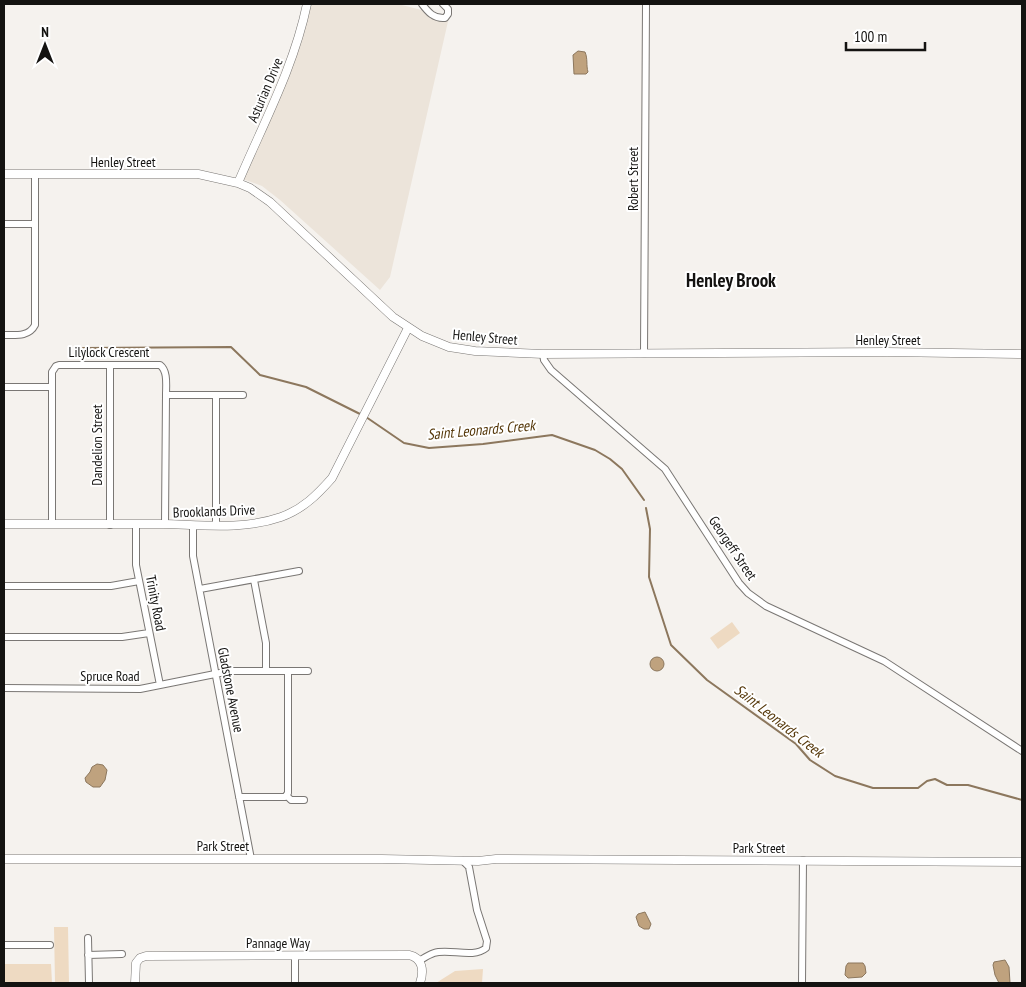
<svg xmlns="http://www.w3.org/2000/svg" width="1026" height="987" font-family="'PT Sans Narrow',sans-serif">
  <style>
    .built { fill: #ece4da }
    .green { fill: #eedac2 }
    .water { fill: #bfa27e; stroke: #8c775d }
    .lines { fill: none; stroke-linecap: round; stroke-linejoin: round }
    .stream { stroke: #8c775d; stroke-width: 2 }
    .minor-casing { stroke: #7a7774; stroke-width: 8 }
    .tertiary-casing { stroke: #7a7774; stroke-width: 9 }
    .minor { stroke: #fff; stroke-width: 6 }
    .tertiary { stroke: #fff; stroke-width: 8 }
    .labels { text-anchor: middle; stroke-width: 4; stroke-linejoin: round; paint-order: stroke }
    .street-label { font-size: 14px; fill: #141311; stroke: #fff }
    .water-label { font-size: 15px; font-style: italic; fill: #56380a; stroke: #fff }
    .district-label { font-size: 19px; font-weight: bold; fill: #141311; stroke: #fff }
  </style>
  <rect width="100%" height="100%" fill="#f5f2ee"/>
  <!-- built -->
  <path class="built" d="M307 4H398L449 17 390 277 380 290 280 200 262 186 240 178 289 67Z"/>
  <!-- green -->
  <path class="green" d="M732 622 740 633 718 649 710 638Z
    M54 927H68L69 983H55Z
    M4 964H51L52 983H4Z
    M483 969 482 983H436L455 971Z"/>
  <!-- water -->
  <path class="water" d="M578 51 585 52C588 59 586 65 588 72L586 74H574L573 55Z
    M650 664a7 7 0 1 1 14 0a7 7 0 1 1-14 0Z
    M97 764 103 765 107 770 105 780 100 787H93L86 782 85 778 90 772 92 767Z
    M645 912 651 924 649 929H644L639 926 636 917 638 914Z
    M1005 960 1009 967 1010 983H999L995 975 993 965 994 962Z
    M848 963H863L865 966 866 973 862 977 848 978 845 975 846 966Z"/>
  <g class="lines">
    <!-- stream -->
    <path class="stream" d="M83 348 231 347 260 375 306 387 362 415
      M366 417 404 443 429 448 483 444 552 435 595 450 610 459 622 469 644 500
      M646 508 650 529 649 577 671 645 707 680 796 744 810 760 835 776 873 788H918L927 781 935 779 947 785H968L1022 800"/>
    <defs>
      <path id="minor" d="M422 4C428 12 434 19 445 18L448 14V9L443 4
        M4 224H35
        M4 335C15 335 29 337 35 325V174
        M543 354 544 360 551 370 665 469 739 583 748 593 766 606 884 661 1022 751
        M644 354 646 4
        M4 387H52
        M166 395H243
        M52 524V372L56 366 59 365H160C168 371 166 385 166 395L165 524
        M110 525V365
        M136 525V565L160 685
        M216 525V395
        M193 526V556L251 859
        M254 580 266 643V669
        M4 586H111L139 581
        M200 589 299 571
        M4 637H122L149 633
        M4 688 140 689 230 671H308
        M287 796 291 800H304
        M239 797H285L288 793V671
        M88 938 89 983
        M4 945H50
        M88 955 122 954
        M295 956V983
        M419 961C424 958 428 955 434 953 449 948 473 959 486 948L487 941 477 910 469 867 463 861
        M802 983 803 860"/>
      <path id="tertiary" d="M4 174H198L238 183 250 188 270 202 393 317 422 336 449 347 475 351 543 354 887 352 1022 354
        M238 183C263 124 294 67 307 4
        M4 524C57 524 111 524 164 524 203 525 244 530 281 517 303 509 317 495 332 478L408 328
        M4 859H382L478 861 496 859 1022 862
        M135 983 136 963 140 958 146 956 409 955C423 958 424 971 420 983"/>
    </defs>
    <!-- minor casing -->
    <use href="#minor" class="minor-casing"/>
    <!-- tertiary casing -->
    <use href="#tertiary" class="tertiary-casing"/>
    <!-- minor -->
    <use href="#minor" class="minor"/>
    <!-- tertiary -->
    <use href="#tertiary" class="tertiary"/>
  </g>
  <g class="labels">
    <!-- street labels -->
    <g class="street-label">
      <text transform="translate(265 90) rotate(-67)" y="5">Asturian Drive</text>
      <text x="123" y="167">Henley Street</text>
      <text transform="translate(633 179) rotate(-90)" y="5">Robert Street</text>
      <text transform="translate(485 337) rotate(5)" y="5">Henley Street</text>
      <text x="888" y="345">Henley Street</text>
      <text x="109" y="357">Lilylock Crescent</text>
      <text transform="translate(97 445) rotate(-90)" y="5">Dandelion Street</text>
      <text transform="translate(214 511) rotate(-2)" y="5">Brooklands Drive</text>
      <text transform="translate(733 548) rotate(56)" y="5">Georgeff Street</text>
      <text transform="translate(156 603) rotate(79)" y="5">Trinity Road</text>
      <text x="110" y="681">Spruce Road</text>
      <text transform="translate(231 690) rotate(79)" y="5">Gladstone Avenue</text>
      <text x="223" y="851">Park Street</text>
      <text x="759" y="853">Park Street</text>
      <text x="278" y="948">Pannage Way</text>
    </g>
    <!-- water labels -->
    <g class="water-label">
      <text transform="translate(481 430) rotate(-5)" y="5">Saint Leonards Creek</text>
      <text transform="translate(779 721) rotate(38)" y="5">Saint Leonards Creek</text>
    </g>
    <!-- district labels -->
    <g class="district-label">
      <text x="731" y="287">Henley Brook</text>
    </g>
  </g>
  <!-- border -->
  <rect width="1026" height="987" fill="none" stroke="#141311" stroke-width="10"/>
  <!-- north arrow -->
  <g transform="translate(45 45)" stroke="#ffffff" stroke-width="4" paint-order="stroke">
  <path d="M0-4L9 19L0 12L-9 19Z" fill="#141311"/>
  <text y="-8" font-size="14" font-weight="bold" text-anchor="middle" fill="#141311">N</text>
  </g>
  <!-- scale -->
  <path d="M846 42v8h79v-8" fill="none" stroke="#141311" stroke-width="2.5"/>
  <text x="854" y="42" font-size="15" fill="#141311" stroke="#ffffff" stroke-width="4" paint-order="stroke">100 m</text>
</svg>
